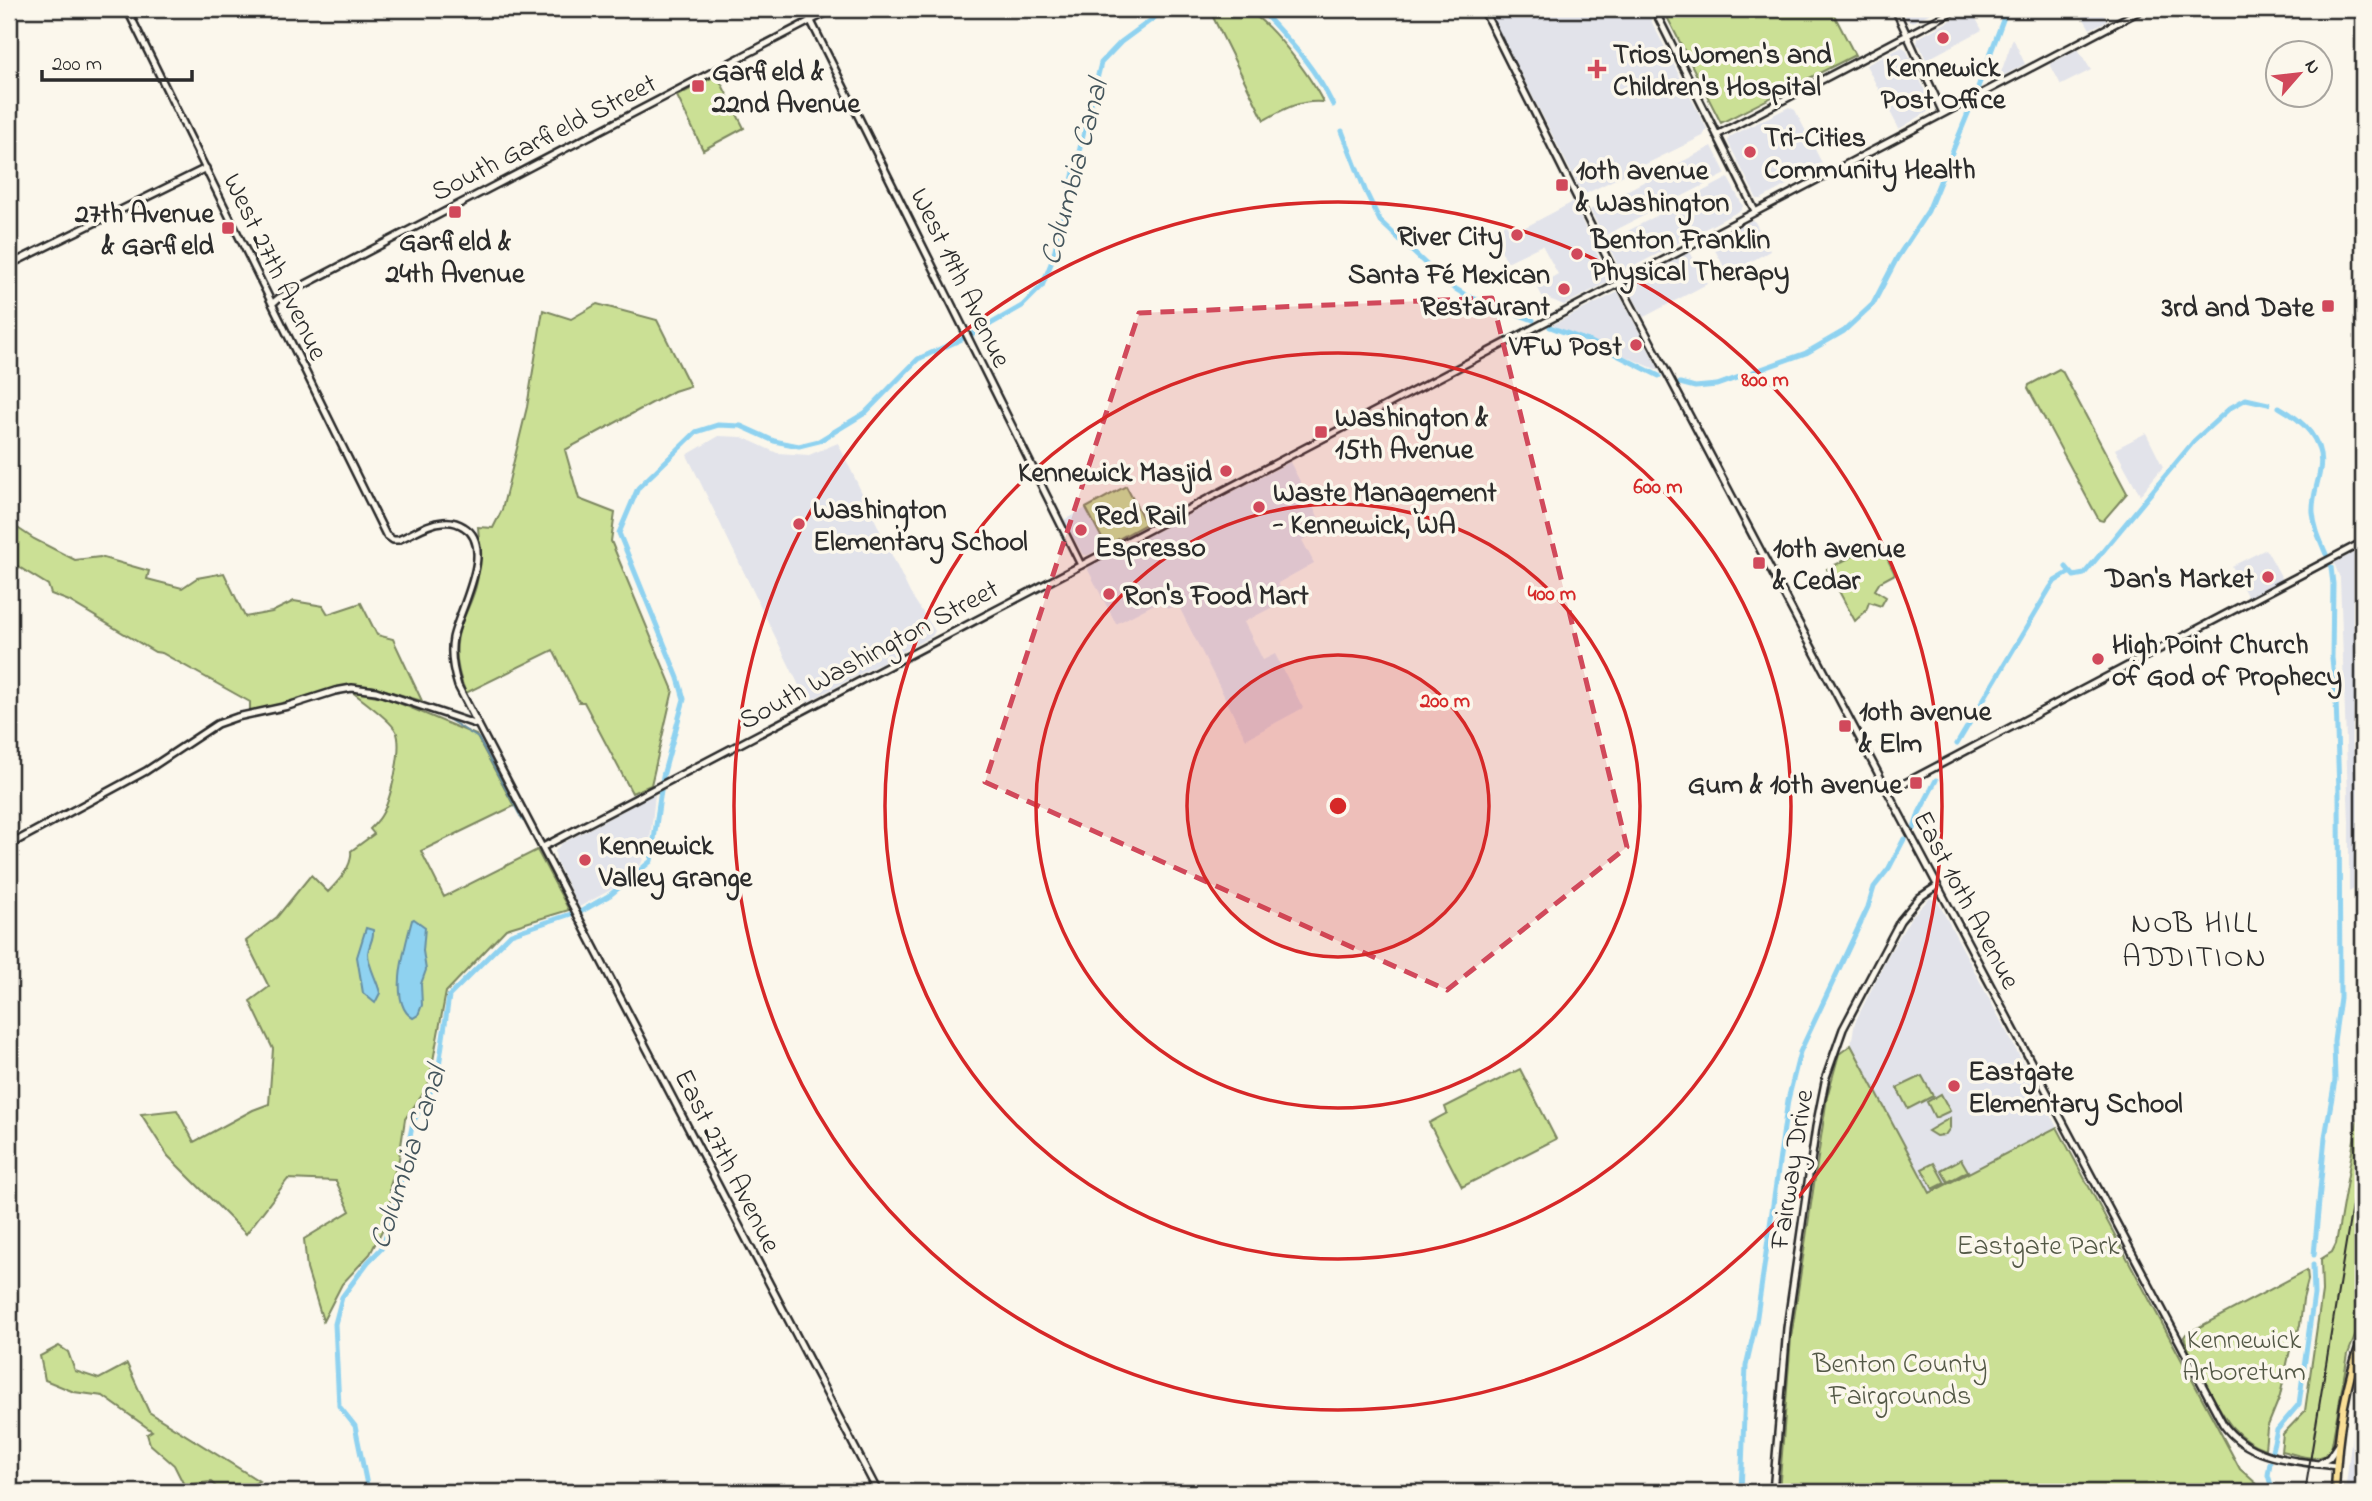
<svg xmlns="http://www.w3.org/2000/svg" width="2372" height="1501" font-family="'Indie Flower',sans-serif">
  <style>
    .built { fill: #e2e3ea }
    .green { fill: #cbe095; stroke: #7b8660; stroke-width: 2 }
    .water { fill: #8fd2f0; stroke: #678fa1; stroke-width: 2 }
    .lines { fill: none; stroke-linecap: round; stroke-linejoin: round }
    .stream { stroke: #678fa1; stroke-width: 2 }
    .canal { stroke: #8fd2f0; stroke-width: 5 }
    .tertiary-casing { stroke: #2b2b2b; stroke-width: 10 }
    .secondary-casing { stroke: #2b2b2b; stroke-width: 10 }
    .primary-casing { stroke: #2b2b2b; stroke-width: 11 }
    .tertiary { stroke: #fbf7ec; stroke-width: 5 }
    .secondary { stroke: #fbf7ec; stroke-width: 5 }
    .primary { stroke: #fadf96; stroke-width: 6 }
    .rail { stroke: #2b2b2b; stroke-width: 2 }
    .marked { fill: #d1495b; fill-opacity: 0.2; stroke: #d1495b; stroke-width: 5; stroke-dasharray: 14 9; stroke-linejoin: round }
    .ring { fill: none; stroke: #d62828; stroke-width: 3.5 }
    .poi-dot { fill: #d1495b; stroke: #fbf7ec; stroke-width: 2.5 }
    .labels { text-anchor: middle; stroke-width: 7; stroke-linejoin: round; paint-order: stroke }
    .poi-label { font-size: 28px; font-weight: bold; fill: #2b2b2b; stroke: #fbf7ec; text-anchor: start }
    .street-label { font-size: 28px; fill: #2b2b2b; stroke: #fbf7ec }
    .park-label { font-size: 28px; fill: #535846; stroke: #fbf7ec }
    .water-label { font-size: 30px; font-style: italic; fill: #44555c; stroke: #fbf7ec }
    .neighbourhood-label { font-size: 30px; letter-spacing: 2px; fill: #2b2b2b; stroke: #fbf7ec }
    .centre { fill: #d62828; stroke: #fbf7ec; stroke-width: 3.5 }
    .ring-label { font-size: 21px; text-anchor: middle; font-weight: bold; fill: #d62828; stroke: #fbf7ec; stroke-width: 7; stroke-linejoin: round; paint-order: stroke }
  </style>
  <rect width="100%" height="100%" fill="#fbf7ec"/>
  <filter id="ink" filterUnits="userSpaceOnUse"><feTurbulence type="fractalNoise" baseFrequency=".0143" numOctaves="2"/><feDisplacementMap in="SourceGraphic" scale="14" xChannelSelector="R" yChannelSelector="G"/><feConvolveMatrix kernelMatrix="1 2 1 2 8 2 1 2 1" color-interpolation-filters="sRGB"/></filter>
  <g filter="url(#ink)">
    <!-- built -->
    <path class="built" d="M1488 9H1645L1707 129 1703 136 1585 194 1582 193Z
      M1902 9H1938L1913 22 1907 20Z
      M1971 9 1982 30 1926 60 1920 46 1917 45 1918 38Z
      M2078 9H2100L2107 21 2090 29Z
      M2013 38 2025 64 1999 78Z
      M1902 47 1906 49 1932 106 1929 111 1899 129 1866 65Z
      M2078 49 2091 70 2061 85 2050 64Z
      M1789 107 1795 110 1823 165 1761 199H1757L1728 142 1729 137Z
      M1712 146 1726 174 1604 236 1590 210Z
      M1728 178 1743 206 1741 210 1627 270 1619 268 1607 242Z
      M1573 202 1609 279 1606 283 1564 305 1542 296 1537 286 1558 274 1542 245 1507 262 1491 231 1506 224 1512 234Z
      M1752 220 1755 222 1770 251 1728 274 1710 241Z
      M1690 252 1707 284 1644 317 1629 290 1630 285Z
      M1618 292 1654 360 1660 371 1552 325Z
      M2146 433 2163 467 2140 495 2115 449Z
      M719 436 742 437 777 453 809 455 838 443 910 593 935 631 932 636 807 702 687 455Z
      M1290 462 1324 528 1302 540 1314 563 1278 583 1286 600 1244 622 1263 660 1275 654 1303 708 1246 739 1178 605 1167 609 1162 600 1116 624 1088 570 1089 567Z
      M1086 508 1106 546 1088 555H1083L1064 520Z
      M2363 548V884L2349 892V823L2340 578 2334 563Z
      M2266 549 2283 580 2248 598 2232 566Z
      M655 794 650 842 641 864 618 886 579 907 556 861 555 851 561 844Z
      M1930 898 1938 902 2057 1127 1930 1193 1851 1044 1855 1022 1889 954 1911 917Z
      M2363 1367V1492H2345L2355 1410Z"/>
    <!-- green -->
    <path class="green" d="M1209 9C1219 9 1232 6 1242 9 1267 15 1312 79 1323 102 1299 100 1284 109 1264 120Z
      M1663 9H1831L1855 55 1721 123Z
      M717 75 744 128 703 150 677 96Z
      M597 304 657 320 690 386 674 391 565 450 579 499 615 513 611 541 673 690 651 785 632 793 584 702H579L553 650 466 693C457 672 453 651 460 628 465 613 474 598 477 582 481 563 480 546 478 527L493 528 502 510 527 407 543 310 571 319Z
      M2059 369 2062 371 2127 493 2103 521 2099 520 2028 388 2029 385Z
      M1126 486 1146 524 1106 546 1086 508Z
      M16 527 34 539 75 560 100 557 149 571 147 579 182 588 197 578 224 573 245 617 272 612 294 601 323 606 328 614 361 603 377 635 393 639 422 701 371 686H343L278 705 250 711V702L162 653 155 652 69 601 51 594 48 585 9 561V529Z
      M1877 544 1881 546 1895 574 1880 582 1875 590 1886 597 1881 606 1869 602 1866 611 1855 621 1827 569Z
      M351 691 387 698 476 735 514 806 421 851 444 897 537 850 569 910 506 929 446 992 428 1087 405 1119 399 1159 390 1186V1204L386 1223 370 1254 342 1284 323 1321 307 1269 304 1239 350 1211 336 1181 288 1179 246 1234 168 1156 141 1114 177 1110 194 1142 253 1110 269 1104 273 1049 250 1001 269 987 246 941 277 917 311 875 328 892C338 882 353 866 351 851L374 834 370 829C374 825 378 821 381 816 390 802 404 747 396 731 391 720 361 699 351 691Z
      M1851 1045 1930 1193 2057 1127 2240 1469 2257 1484 2261 1492H1779L1791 1338 1827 1097 1839 1054Z
      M1520 1069 1556 1139 1462 1187 1429 1123 1447 1113 1445 1107Z
      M1922 1076 1933 1096 1908 1109 1897 1088Z
      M2363 1088V1316L2348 1354 2331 1450C2319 1465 2297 1454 2281 1451L2283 1434 2305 1411 2322 1292 2321 1259 2332 1252 2336 1244Z
      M1941 1094 1950 1111 1935 1118 1927 1102Z
      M1950 1118V1128L1945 1135 1936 1136 1928 1131Z
      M1961 1159 1968 1171 1948 1182 1941 1170Z
      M1934 1163 1945 1183 1933 1189 1922 1169Z
      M2307 1270 2308 1280 2303 1299 2300 1326 2290 1350 2280 1396 2267 1428 2265 1449C2253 1445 2242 1438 2233 1428 2222 1416 2188 1352 2184 1337L2186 1334Z
      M59 1346 68 1352 75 1371 99 1379 127 1364 149 1412 259 1481 240 1492H221L211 1482 184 1485 174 1465 150 1444 147 1434 152 1431 103 1396 74 1392 45 1380 40 1356Z"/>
    <!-- water -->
    <path class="water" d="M414 919 425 927 423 951 426 970 421 984 422 1005 418 1015 413 1018C387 1004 406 943 412 920Z
      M366 928 373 930C374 939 369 944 368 953 368 967 377 979 380 993L375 1003 363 993 357 957Z"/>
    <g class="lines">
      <!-- stream -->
      <path class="stream" d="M448 719 478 738 523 821"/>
      <!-- canal -->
      <path class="canal" d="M1260 9C1290 42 1313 64 1333 105
        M1978 87 2007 9
        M1342 131 1365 190 1380 221 1446 283 1467 296 1533 320
        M1550 327 1591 342 1659 376
        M1680 383 1695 387 1717 385 1806 353 1844 331 1873 304 1897 258 1928 211 1971 106
        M2279 407C2302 420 2325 440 2320 470 2318 484 2312 497 2313 512 2314 527 2320 540 2326 554
        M2066 567 2074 576 2084 574 2194 441 2230 408 2246 399 2268 404
        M1957 744 2050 588 2055 581 2070 572
        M1914 829 1919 813 1936 780
        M582 911 610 895 651 861 663 776 684 699 678 678 619 533 638 488 696 432 718 425 741 426 774 441 799 446 819 441 865 413 918 359 973 334 1022 306 1042 286 1052 261 1101 63 1121 42 1166 9
        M2314 1255 2325 1137 2335 1080 2334 1041 2340 998 2339 792 2336 699 2332 658 2333 584 2331 567
        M2272 1450 2277 1430 2299 1404 2314 1294 2313 1264
        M2270 1463 2268 1475 2273 1492
        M364 1492 367 1485 355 1426 339 1406 335 1324 342 1297 368 1262 381 1249 393 1219 413 1122 437 1080 449 996 511 934 571 914
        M1741 1492 1746 1366 1756 1323 1788 1100 1800 1052 1868 907 1874 887 1889 868 1904 839"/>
      <defs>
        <path id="tertiary" d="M805 9 1081 565
          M1654 9 1755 211
          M1895 9 1943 113
          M1717 135 1957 9
          M9 265 206 168
          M273 303 279 298 833 9
          M1888 792 2223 1424C2248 1460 2296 1461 2336 1466
          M9 845 146 771 217 724 237 717 288 706 335 691 352 688 376 691 478 725
          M2320 1463 2329 1458 2337 1446
          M1773 1492 1787 1328 1816 1127 1826 1077 1843 1029 1900 921 1919 898 1937 886"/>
        <path id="secondary" d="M127 9 386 535 393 540H398C413 534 427 523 443 522 450 521 458 523 464 527 497 547 458 612 453 638 450 654 453 670 458 686L878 1492
          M1483 9 1619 282 1888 792 2363 542
          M2363 9V10
          M543 847 2143 9"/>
        <path id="primary" d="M2335 1492C2337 1441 2344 1385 2363 1337"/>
      </defs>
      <!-- tertiary casing -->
      <use href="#tertiary" class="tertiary-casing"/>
      <!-- secondary casing -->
      <use href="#secondary" class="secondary-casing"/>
      <!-- primary casing -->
      <use href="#primary" class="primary-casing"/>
      <!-- tertiary -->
      <use href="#tertiary" class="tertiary"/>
      <!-- secondary -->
      <use href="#secondary" class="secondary"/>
      <!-- primary -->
      <use href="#primary" class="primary"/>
      <!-- rail -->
      <path class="rail" d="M2305 1492 2363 1139"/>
    </g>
  </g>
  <!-- marked area -->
  <path class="marked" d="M1492 298 1627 847 1447 990 985 782 1139 313Z"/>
  <!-- distance rings -->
  <circle cx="1338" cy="806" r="151" fill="#d62828" fill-opacity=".12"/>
  <g class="ring">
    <circle cx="1338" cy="806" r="151"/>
    <circle cx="1338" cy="806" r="302"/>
    <circle cx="1338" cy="806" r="453"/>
    <circle cx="1338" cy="806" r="604"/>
  </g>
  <!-- markers -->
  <g class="poi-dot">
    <circle cx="1943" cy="38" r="7"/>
    <path d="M1593.5 58.5h7v7h7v7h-7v7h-7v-7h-7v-7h7z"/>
    <rect x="691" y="79" width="14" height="14" rx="3.5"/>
    <circle cx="1750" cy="152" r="7"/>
    <rect x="1555" y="178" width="14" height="14" rx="3.5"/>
    <rect x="448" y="205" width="14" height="14" rx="3.5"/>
    <rect x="221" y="221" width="14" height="14" rx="3.5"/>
    <circle cx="1517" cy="235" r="7"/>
    <circle cx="1577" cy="254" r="7"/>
    <circle cx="1564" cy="289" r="7"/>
    <rect x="2321" y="299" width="14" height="14" rx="3.5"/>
    <circle cx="1636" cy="345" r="7"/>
    <rect x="1314" y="425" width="14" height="14" rx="3.5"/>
    <circle cx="1226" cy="471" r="7"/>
    <circle cx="1259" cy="507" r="7"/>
    <circle cx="799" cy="524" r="7"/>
    <circle cx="1081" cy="530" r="7"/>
    <rect x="1752" y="556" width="14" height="14" rx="3.5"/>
    <circle cx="2268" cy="577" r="7"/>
    <circle cx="1109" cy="594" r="7"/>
    <circle cx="2098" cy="659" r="7"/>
    <rect x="1838" y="719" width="14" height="14" rx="3.5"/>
    <rect x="1909" y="776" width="14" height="14" rx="3.5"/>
    <circle cx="585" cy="860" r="7"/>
    <circle cx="1954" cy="1086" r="7"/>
  </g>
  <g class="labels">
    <!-- poi labels -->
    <g class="poi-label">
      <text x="1613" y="63">Trios Women's and<tspan x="1613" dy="32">Children's Hospital</tspan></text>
      <text x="1943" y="76" text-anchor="middle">Kennewick<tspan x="1943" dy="32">Post Office</tspan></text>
      <text x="712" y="80">Garfield &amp;<tspan x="712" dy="32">22nd Avenue</tspan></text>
      <text x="1764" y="146">Tri-Cities<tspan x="1764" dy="32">Community Health</tspan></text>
      <text x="1576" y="179">10th avenue<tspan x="1576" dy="32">&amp; Washington</tspan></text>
      <text x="214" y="222" text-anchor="end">27th Avenue<tspan x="214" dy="32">&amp; Garfield</tspan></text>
      <text x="1503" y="245" text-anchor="end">River City</text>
      <text x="1591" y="248">Benton Franklin<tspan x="1591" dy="32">Physical Therapy</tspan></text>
      <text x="455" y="250" text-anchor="middle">Garfield &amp;<tspan x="455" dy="32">24th Avenue</tspan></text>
      <text x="1550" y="283" text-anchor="end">Santa Fé Mexican<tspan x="1550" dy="32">Restaurant</tspan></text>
      <text x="2314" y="316" text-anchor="end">3rd and Date</text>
      <text x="1622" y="355" text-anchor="end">VFW Post</text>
      <text x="1335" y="426">Washington &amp;<tspan x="1335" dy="32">15th Avenue</tspan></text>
      <text x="1212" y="481" text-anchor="end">Kennewick Masjid</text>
      <text x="1273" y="501">Waste Management<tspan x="1273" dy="32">- Kennewick, WA</tspan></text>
      <text x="813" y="518">Washington<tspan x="813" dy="32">Elementary School</tspan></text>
      <text x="1095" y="524">Red Rail<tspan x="1095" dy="32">Espresso</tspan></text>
      <text x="1773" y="557">10th avenue<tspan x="1773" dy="32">&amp; Cedar</tspan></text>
      <text x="2254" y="587" text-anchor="end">Dan's Market</text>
      <text x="1123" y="604">Ron's Food Mart</text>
      <text x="2112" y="653">High Point Church<tspan x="2112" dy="32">of God of Prophecy</tspan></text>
      <text x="1859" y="720">10th avenue<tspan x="1859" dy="32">&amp; Elm</tspan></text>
      <text x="1902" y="793" text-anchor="end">Gum &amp; 10th avenue</text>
      <text x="599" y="854">Kennewick<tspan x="599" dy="32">Valley Grange</tspan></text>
      <text x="1968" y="1080">Eastgate<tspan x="1968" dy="32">Elementary School</tspan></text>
    </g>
    <!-- street labels -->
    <g class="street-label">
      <text transform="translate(543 136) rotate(-27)" y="10">South Garfield Street</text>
      <text transform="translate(277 266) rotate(64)" y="10">West 27th Avenue</text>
      <text transform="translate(962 277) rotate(64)" y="10">West 19th Avenue</text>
      <text transform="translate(868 653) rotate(-28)" y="10">South Washington Street</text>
      <text transform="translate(1968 899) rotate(62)" y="10">East 10th Avenue</text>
      <text transform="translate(729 1160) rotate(63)" y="10">East 27th Avenue</text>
      <text transform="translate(1790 1169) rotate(-81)" y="10">Fairway Drive</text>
    </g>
    <!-- park labels -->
    <g class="park-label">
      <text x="2038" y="1254">Eastgate Park</text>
      <text x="2244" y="1348">Kennewick<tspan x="2244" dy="32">Arboretum</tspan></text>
      <text x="1900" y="1372">Benton County<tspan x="1900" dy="32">Fairgrounds</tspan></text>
    </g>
    <!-- water labels -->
    <g class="water-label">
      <text transform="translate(1073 172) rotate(-75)" y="10">Columbia Canal</text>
      <text transform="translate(407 1157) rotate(-72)" y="10">Columbia Canal</text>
    </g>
    <!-- neighbourhood labels -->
    <g class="neighbourhood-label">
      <text x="2195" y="932">NOB HILL<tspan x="2195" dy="34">ADDITION</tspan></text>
    </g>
  </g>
  <circle cx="1338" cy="806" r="10" class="centre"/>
  <g class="ring-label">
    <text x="1765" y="386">800 m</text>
    <text x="1658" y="493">600 m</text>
    <text x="1552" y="600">400 m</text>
    <text x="1445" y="707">200 m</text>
  </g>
  <!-- margin -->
  <rect width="2372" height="1501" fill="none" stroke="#fbf7ec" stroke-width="35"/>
  <rect x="18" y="18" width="2337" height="1466" fill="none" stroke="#2b2b2b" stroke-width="2.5" filter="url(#ink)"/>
  <!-- north arrow -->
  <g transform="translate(2299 74) rotate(62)"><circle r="33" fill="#fbf7ec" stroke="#a8a59f" stroke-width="2"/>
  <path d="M0-5L12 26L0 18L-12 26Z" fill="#d1495b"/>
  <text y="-10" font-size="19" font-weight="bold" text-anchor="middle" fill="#2b2b2b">N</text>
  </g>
  <!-- scale -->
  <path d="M42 70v10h150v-10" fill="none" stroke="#2b2b2b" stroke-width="3.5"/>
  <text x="52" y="70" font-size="21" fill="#2b2b2b" stroke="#fbf7ec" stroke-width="5" paint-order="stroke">200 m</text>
</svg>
